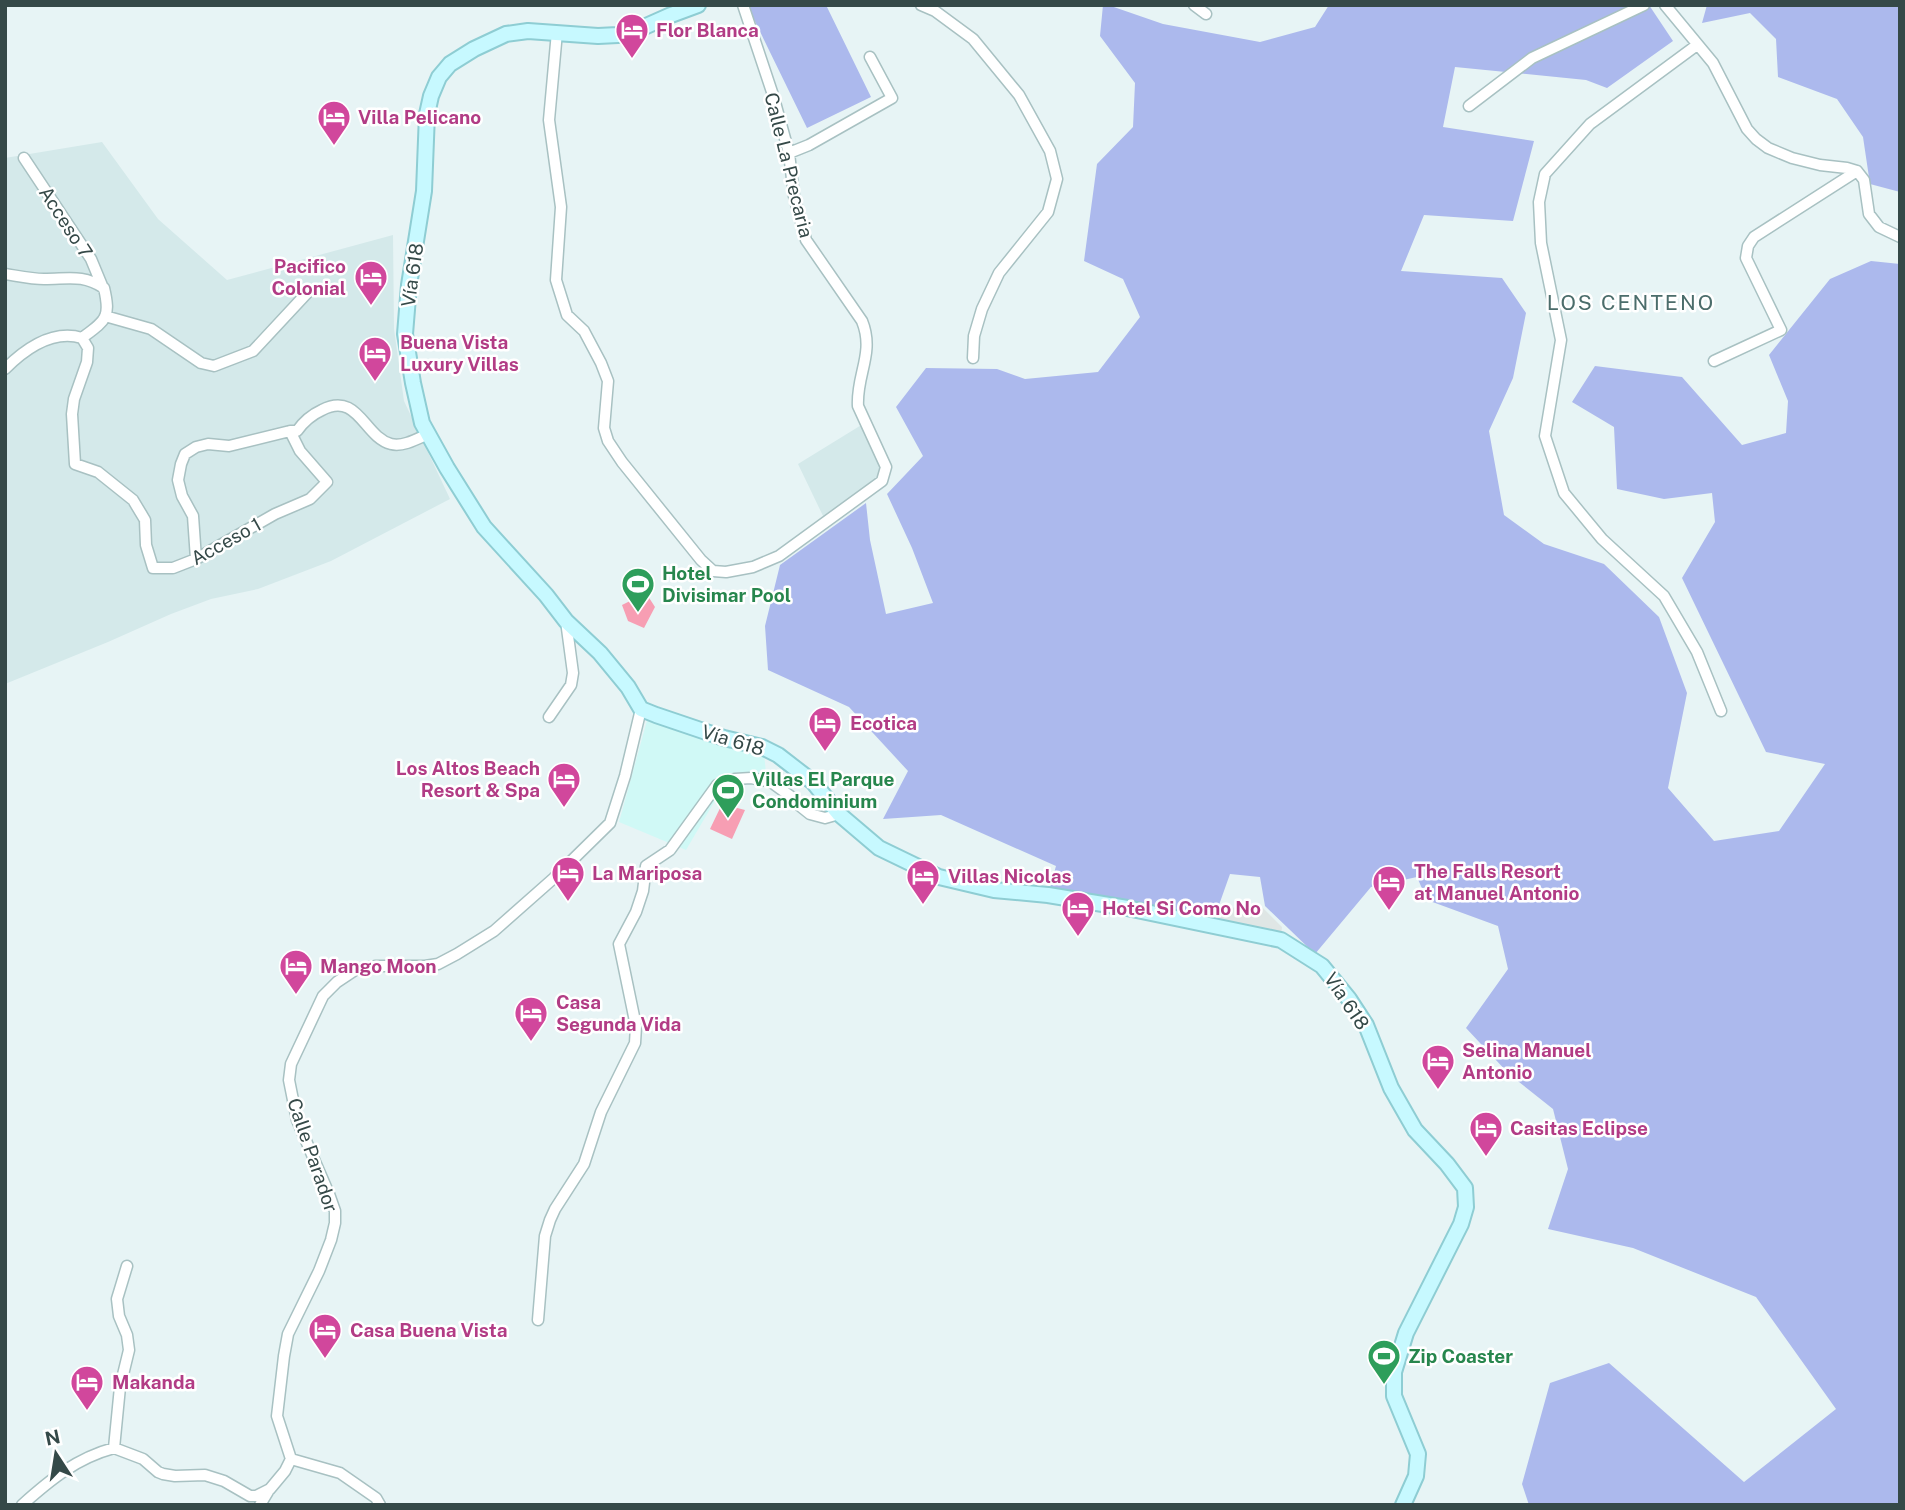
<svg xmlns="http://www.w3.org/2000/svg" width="1905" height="1510" font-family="'Public Sans',sans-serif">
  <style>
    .residential { fill: #d4e9ea }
    .commercial { fill: #d0f9f6 }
    .green { fill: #acb9ed }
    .parking { fill: #dfe6e5 }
    .water { fill: #f79eb3 }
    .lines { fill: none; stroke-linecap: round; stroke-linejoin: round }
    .street-casing { stroke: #a8c1c2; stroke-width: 13 }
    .secondary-casing { stroke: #8ecdd3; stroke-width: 18 }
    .street { stroke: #fff; stroke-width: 10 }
    .secondary { stroke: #c7f9ff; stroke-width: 14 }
    .labels { text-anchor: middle; stroke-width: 5; stroke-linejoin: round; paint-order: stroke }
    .hotel-label { font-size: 19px; font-weight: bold; fill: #b23c85; stroke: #fff; text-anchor: start }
    .street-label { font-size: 19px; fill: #354948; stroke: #fff }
    .leisure-label { font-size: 19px; font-weight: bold; fill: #27864d; stroke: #fff; text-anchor: start }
    .neighbourhood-label { font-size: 21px; letter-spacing: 2px; fill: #4b6d6b; stroke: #fff }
  </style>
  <rect width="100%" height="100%" fill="#e7f4f5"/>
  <!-- residential -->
  <path class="residential" d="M102 142 158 219 227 280 393 235 394 329 404 401 450 499 331 561 258 589 211 599 171 614 108 642 5 684V158Z
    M863 424 881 467 879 477 824 518 798 464Z"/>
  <!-- commercial -->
  <path class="commercial" d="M648 717 764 754 767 782 723 787 686 850 619 822Z"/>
  <!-- green -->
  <path class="green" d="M747 5H826L871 97 807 128Z
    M1103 5H1108L1163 24 1260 42 1315 27 1329 5H1649L1673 41 1607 88 1586 80 1455 67 1443 127 1534 141 1513 221 1424 215 1401 271 1502 278 1526 313 1513 378 1489 431 1504 515 1544 544 1604 564 1659 617 1687 693 1668 788 1714 841 1779 831 1825 764 1766 752 1682 578 1715 522 1712 493 1664 499 1617 489 1614 427 1572 402 1595 366 1682 377 1742 445 1786 433 1788 401 1769 355 1830 279 1871 261 1900 264V1505H1529L1522 1484 1550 1383 1609 1363 1744 1482 1836 1409 1756 1297 1633 1248 1548 1229 1568 1169 1553 1109 1509 1074 1466 1028 1508 969 1498 926 1427 900 1417 877 1371 887 1315 954 1265 906 1260 877 1230 874 1219 905 1202 918 1050 887 1056 866 941 815 883 819 908 771 849 707 768 670 765 626 780 565 866 503 870 540 886 614 933 603 912 548 887 494 923 456 896 407 926 368 997 369 1025 379 1098 372 1140 317 1123 279 1084 261 1097 164 1133 127 1135 83 1100 36Z
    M1707 5H1900V192L1870 184 1863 137 1837 99 1778 77 1776 39 1750 13 1702 23Z"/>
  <!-- parking -->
  <path class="parking" d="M1254 905H1260L1282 927 1281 936 1204 920 1216 910 1229 907 1253 910Z"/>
  <!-- water -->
  <path class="water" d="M646 593 655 607 644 628 628 621 622 605Z
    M722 804 745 810 732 839 710 829Z"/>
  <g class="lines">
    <defs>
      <path id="street" d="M921 5 935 11 973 39 1019 95 1050 151 1057 179 1048 212 999 273 982 309 974 336 973 358
        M1194 5 1206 14
        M1665 5 1713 63 1747 129 1756 139 1768 148 1792 158 1820 165 1847 168 1857 171 1864 180 1869 214 1879 227 1900 237
        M557 32 549 120 561 207 556 280 567 315 584 331 601 363 608 381 604 428 608 441 622 462 701 560 713 571 726 572 753 567 779 556 882 481 886 467 858 406C856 375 875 353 862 321L806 240 794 196 789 153 773 95 743 5
        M1697 45 1590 124 1545 174 1539 202 1541 243 1561 340 1545 436 1564 493 1602 539 1664 596 1697 652 1721 711
        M1469 106 1532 58 1644 5
        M789 153 809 145 892 98 870 57
        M24 158 91 259 103 288
        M5 274C18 276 32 279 44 279 69 279 82 274 104 288 111 318 106 320 82 338
        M105 316 151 329 201 363 214 366 253 351 307 293
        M82 338 88 348 87 362 74 399 72 414 75 464 98 472 133 500 145 520 146 545 153 568H173L196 559 275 514 310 499 327 482 300 451 290 431H297C304 421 311 415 322 410 358 391 364 437 391 444 403 447 417 439 428 434
        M1714 361 1781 330 1746 258 1748 246 1754 237 1857 171
        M5 369C25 349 52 329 82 338
        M196 559 193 516 182 496 178 480 181 464 185 454 196 447 208 444 229 446 290 431
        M549 717 571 685 573 673 566 621
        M538 1320 545 1236 550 1220 555 1209 584 1164 601 1112 635 1043 636 1026 619 944 636 912 643 891 646 866 670 850 717 785 735 779 751 778 771 782 793 798 800 806 810 814 825 818 839 814
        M114 1448 120 1387 129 1350 127 1335 119 1316 117 1299 127 1266
        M291 1459 340 1473 376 1498 380 1505
        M22 1505C51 1479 77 1458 114 1448L143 1459 158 1472 163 1474 175 1476 205 1475 224 1481 250 1496H256L270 1489 285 1471 291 1459 277 1416 284 1356 288 1334 319 1271 331 1240 335 1223V1211L329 1194 297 1120 289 1080 291 1064 323 996 337 982 355 970 375 966H425L438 964 457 954 494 931 554 878 610 823 625 776 641 709
        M260 1505 269 1490"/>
      <path id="secondary" d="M698 5 671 15 644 27 618 35 598 36 528 31 506 34 474 49 450 64 439 77 431 96 427 114 424 191 409 285 405 334 413 383 422 423 447 468 484 527 546 595 566 621 600 653 628 687 641 709 656 715 724 738 762 747 778 755 813 782 839 814 879 848 939 877 994 890 1048 895 1127 908 1281 940 1322 966 1349 999 1366 1025 1391 1088 1415 1130 1447 1164 1465 1188 1466 1207 1461 1224 1406 1333 1394 1372V1396L1418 1454 1416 1476 1403 1505"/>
    </defs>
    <!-- street casing -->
    <use href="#street" class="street-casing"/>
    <!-- secondary casing -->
    <use href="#secondary" class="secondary-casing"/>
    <!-- street -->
    <use href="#street" class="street"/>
    <!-- secondary -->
    <use href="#secondary" class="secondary"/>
  </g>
  <!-- icons -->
  <defs>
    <symbol id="hotel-pin" viewBox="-11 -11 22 30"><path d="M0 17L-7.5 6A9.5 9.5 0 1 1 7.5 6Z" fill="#d1479c" stroke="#fff"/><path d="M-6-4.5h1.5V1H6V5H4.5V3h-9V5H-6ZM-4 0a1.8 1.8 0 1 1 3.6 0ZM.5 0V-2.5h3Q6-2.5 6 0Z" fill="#fff"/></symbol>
    <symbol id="stadium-pin" viewBox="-11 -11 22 30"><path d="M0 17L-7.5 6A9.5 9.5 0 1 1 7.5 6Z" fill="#2e9e5b" stroke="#fff"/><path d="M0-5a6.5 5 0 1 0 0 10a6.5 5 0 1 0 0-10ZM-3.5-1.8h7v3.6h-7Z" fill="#fff"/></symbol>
  </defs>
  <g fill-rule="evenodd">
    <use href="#hotel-pin" x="613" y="11" width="38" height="52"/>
    <use href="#hotel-pin" x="315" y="98" width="38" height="52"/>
    <use href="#hotel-pin" x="352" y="258" width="38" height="52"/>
    <use href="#hotel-pin" x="356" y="334" width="38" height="52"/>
    <use href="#stadium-pin" x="619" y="565" width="38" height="52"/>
    <use href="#hotel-pin" x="806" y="704" width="38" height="52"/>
    <use href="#hotel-pin" x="545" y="760" width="38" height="52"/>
    <use href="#stadium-pin" x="709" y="771" width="38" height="52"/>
    <use href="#hotel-pin" x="549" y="854" width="38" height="52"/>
    <use href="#hotel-pin" x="904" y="857" width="38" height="52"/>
    <use href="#hotel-pin" x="1370" y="863" width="38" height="52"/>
    <use href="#hotel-pin" x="1059" y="889" width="38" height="52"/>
    <use href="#hotel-pin" x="277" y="947" width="38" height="52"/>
    <use href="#hotel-pin" x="512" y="994" width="38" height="52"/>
    <use href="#hotel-pin" x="1419" y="1042" width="38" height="52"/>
    <use href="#hotel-pin" x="1467" y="1109" width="38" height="52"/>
    <use href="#hotel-pin" x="306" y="1311" width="38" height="52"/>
    <use href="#stadium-pin" x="1365" y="1337" width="38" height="52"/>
    <use href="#hotel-pin" x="68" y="1363" width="38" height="52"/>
  </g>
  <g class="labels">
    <!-- hotel labels -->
    <g class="hotel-label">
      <text x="656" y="37">Flor Blanca</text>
      <text x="358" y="124">Villa Pelicano</text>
      <text x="346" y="273" text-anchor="end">Pacifico<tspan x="346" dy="22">Colonial</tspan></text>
      <text x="400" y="349">Buena Vista<tspan x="400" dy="22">Luxury Villas</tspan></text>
      <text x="850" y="730">Ecotica</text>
      <text x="540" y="775" text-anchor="end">Los Altos Beach<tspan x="540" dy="22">Resort &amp; Spa</tspan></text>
      <text x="1414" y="878">The Falls Resort<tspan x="1414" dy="22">at Manuel Antonio</tspan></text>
      <text x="592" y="880">La Mariposa</text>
      <text x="948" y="883">Villas Nicolas</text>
      <text x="1102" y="915">Hotel Si Como No</text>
      <text x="320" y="973">Mango Moon</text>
      <text x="556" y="1009">Casa<tspan x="556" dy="22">Segunda Vida</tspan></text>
      <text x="1462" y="1057">Selina Manuel<tspan x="1462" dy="22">Antonio</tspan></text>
      <text x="1510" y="1135">Casitas Eclipse</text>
      <text x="350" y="1337">Casa Buena Vista</text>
      <text x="112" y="1389">Makanda</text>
    </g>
    <!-- street labels -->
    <g class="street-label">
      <text transform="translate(789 165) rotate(76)" y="7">Calle La Precaria</text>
      <text transform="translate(66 222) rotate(57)" y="7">Acceso 7</text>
      <text transform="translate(412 275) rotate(-82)" y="7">Vía 618</text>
      <text transform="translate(226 541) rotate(-29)" y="7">Acceso 1</text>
      <text transform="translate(733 740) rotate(17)" y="7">Vía 618</text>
      <text transform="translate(1347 1001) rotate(56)" y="7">Vía 618</text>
      <text transform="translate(313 1155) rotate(71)" y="7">Calle Parador</text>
    </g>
    <!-- leisure labels -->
    <g class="leisure-label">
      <text x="662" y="580">Hotel<tspan x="662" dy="22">Divisimar Pool</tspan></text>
      <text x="752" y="786">Villas El Parque<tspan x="752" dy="22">Condominium</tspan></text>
      <text x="1408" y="1363">Zip Coaster</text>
    </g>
    <!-- neighbourhood labels -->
    <g class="neighbourhood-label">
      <text x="1631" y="310">LOS CENTENO</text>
    </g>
  </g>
  <!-- border -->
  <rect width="1905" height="1510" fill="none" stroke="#354948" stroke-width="14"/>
  <!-- north arrow -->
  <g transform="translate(56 1454) rotate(348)" stroke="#ffffff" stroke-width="5" paint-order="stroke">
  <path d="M0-5L12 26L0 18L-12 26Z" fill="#354948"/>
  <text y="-10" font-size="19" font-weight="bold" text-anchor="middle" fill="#354948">N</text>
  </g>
</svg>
